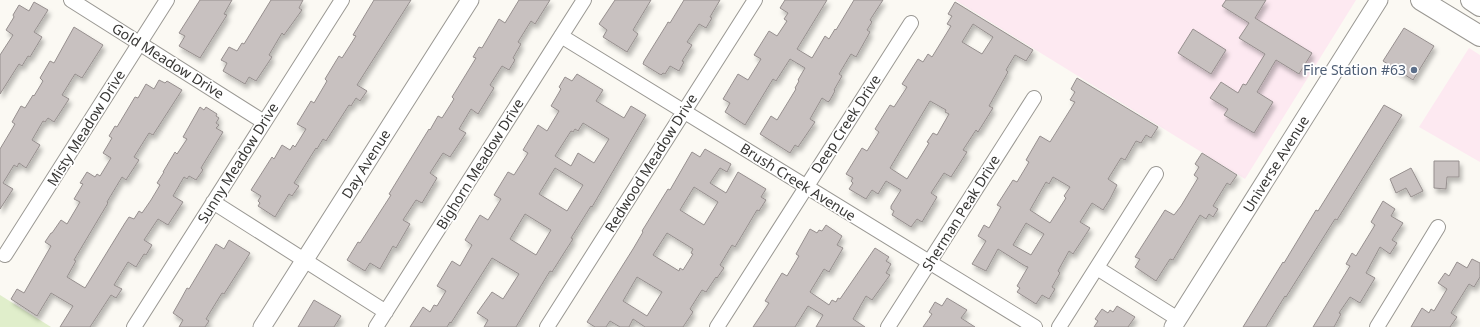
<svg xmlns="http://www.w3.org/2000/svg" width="1480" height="327" font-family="'Noto Sans',sans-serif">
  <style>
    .commercial { fill: #fde9f1 }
    .green { fill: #e0eecb }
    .building { fill: #c8c1c0; stroke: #968f8e; fill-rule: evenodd; filter: url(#shadow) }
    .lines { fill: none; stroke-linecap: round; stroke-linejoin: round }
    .minor-casing { stroke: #9a9893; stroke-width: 16 }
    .tertiary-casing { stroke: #9a9893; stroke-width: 19 }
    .secondary-casing { stroke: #9a9893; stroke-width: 22 }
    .minor { stroke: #fff; stroke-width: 14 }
    .tertiary { stroke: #fff; stroke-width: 17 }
    .secondary { stroke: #fff; stroke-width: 20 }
    .service-dot { fill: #5c6f8a; stroke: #fff; stroke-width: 1.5 }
    .labels { text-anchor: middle; stroke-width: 3.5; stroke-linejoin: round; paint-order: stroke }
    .street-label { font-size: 14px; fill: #373634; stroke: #fff }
    .service-label { font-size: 14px; fill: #4e5e75; stroke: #fff; text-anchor: end }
  </style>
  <defs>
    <filter id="shadow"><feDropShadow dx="2.5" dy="4.5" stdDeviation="2" flood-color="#0004"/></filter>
  </defs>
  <rect width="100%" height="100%" fill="#fbf9f3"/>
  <!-- commercial -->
  <path class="commercial" d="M955 0H1356L1245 179Z
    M1469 48 1480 55V162L1419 127Z"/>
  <!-- green -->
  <path class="green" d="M0 295 51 327H0Z"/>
  <!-- building -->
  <path class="building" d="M200 0H232L224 14 227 15 200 58 179 46 185 36 179 33Z
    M271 0H303L299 8 302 10 284 35 282 33 269 55 272 57 256 81 249 77 245 84 223 71 227 63 221 60 229 47 237 51 242 43 244 44Z
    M374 0H411L357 85 367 91 360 101 356 98 351 106 349 105 326 141 323 139 317 149 316 148 294 183 299 186 292 196 289 194 275 217 258 206 260 203 258 201 261 196 251 190 272 157 274 159 282 145 290 150 293 145 295 147 306 129 297 124 311 101 314 103 327 81 325 79 339 56 342 58 356 36 353 35Z
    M519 0H550L535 24 531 21 518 42 521 44 513 58 515 60 509 70 502 66 490 85 494 88 478 114 471 109 459 129 466 133 450 157 443 153 430 173 437 178 422 203 416 200 403 220 410 224 396 248 393 246 380 269 370 263 365 271 347 260 358 242 360 243 391 195 389 194 429 129 430 130 438 116 442 118 454 99 452 97 476 58 473 57 479 47 482 48 499 19 505 23Z
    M615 0H651L633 30 638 34 627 52 603 37 607 30 599 24Z
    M684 0H720L710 17 712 18 706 28 699 24 687 42 692 45 682 61 684 62 679 71 670 66 665 74 663 73 661 75 643 64 644 61 667 24 668 22 670 23Z
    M785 0H827L797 49 812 58 825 36 829 39 835 29 836 30 854 0H883L870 20 872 22 867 30 870 32 856 57 851 54 839 74 842 76 834 90 835 91 830 100 828 102 822 98 810 119 815 122 798 147 795 145 790 153 760 134 771 116 777 120 796 89 795 88 799 81 798 80 805 68 790 59 776 81 773 79 745 125 725 112 730 103 723 99 738 74 748 80 761 59 754 55 769 31 777 36 787 21 784 19 788 13 780 8Z
    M1226 0H1266L1255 18 1312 53 1299 74 1276 60 1257 92 1273 102 1254 133 1224 115 1228 109 1210 98 1221 82 1238 93 1243 84 1246 85 1265 54 1239 38 1249 23 1222 6Z
    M34 2 48 10 34 32 42 37 30 57 28 56 22 66 19 64 0 94V55L13 35 6 30 14 17 13 15 19 5 29 11Z
    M955 2 1033 50 1026 61 1015 55 1006 70 1008 72 989 106 993 108 978 132 976 130 963 150 967 152 960 163 951 177 944 173 931 193 937 197 922 222 917 219 911 227 892 215 894 211 891 209V206L901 190 886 181 878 194 872 190 866 199 849 189 853 183 851 181 853 178 846 174 862 148 867 151 879 132 875 129 890 105 894 107 907 87 902 84 918 59 923 62 928 54 932 57 951 26 947 24 952 16 948 14ZM973 24 993 37 982 54 962 42ZM930 101 946 110 945 112 949 114 937 135 933 133 927 142 929 143 907 179 890 168Z
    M74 27 103 45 82 78 75 74 62 95 69 99 54 122 48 118 45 122 43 121 32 140 40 145 26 168 19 163 17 167 14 165 3 183 13 189 0 209V149L15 124 12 122 21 106 25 108 33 95 34 96 43 81 40 78 50 61 54 63Z
    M1404 28 1434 46 1413 80 1383 61Z
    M1193 29 1226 50 1211 74 1178 53Z
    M577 74 603 90 596 101 624 118 631 106 646 115 592 207 591 206 571 238 573 239 564 253 552 272 550 271 516 327H484L488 320 477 313 492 292 503 299 519 274 492 258 451 323 450 322 447 327H410L423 307 430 312 434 305 437 306 446 291 437 286 452 261 460 266 472 245 465 240 480 215 488 220 501 199 494 195 508 172 514 175 528 153 523 150 538 125 547 131 559 111 551 106 561 89 559 87 565 77 572 81ZM583 123 609 139 594 163 578 153 571 166 555 156 571 131 573 132 575 129 578 131ZM555 168 583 185 567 211 539 194ZM525 214 551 230 536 255 510 239Z
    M1077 78 1158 127 1151 138 1146 135 1141 143 1136 141 1125 160 1121 158 1108 179 1117 185 1110 199 1103 210 1092 203 1080 222 1090 228 1073 254 1069 251 1058 271 1060 273 1052 287 1055 289 1049 299 1042 295 1036 304 1017 292 1020 288 1017 286 1028 267 1025 266 998 249 986 271 972 264 986 241 978 236 984 225 989 228 1001 207 997 205 1013 180 1017 182 1029 162 1026 160 1040 136 1050 142 1075 102 1070 100 1075 92 1071 89ZM1053 177 1070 187 1064 196 1066 198 1050 223 1030 210 1046 182 1049 184ZM1026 223 1044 234 1031 255 1013 245Z
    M159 80 165 83 167 81 182 90 153 135 149 133 134 157 139 160 126 180 122 177 107 202 108 203 74 260 76 261 67 277 85 288 125 223 129 217 134 219 139 211 142 213 151 200 160 185 157 183 164 172H163L175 152 177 154 187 139 183 137 200 107 204 110 206 107 217 114 216 116 219 118 216 123 219 125 216 128 223 132 201 168 203 170 196 180 189 176 187 179 184 177 173 196 183 202 168 225 158 219 144 240 152 245 146 255 144 254 136 267 128 262 114 285 122 289 116 298 111 295 90 327H60L73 306 51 293 37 316 11 299 17 289 24 293 51 246 45 242 51 233H52L61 220 67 224 80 202 74 199 83 184 80 183 87 172 95 177 97 174 100 176 111 158 103 153 112 138 109 136 115 126 117 127 135 97 138 98 146 84 154 89Z
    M1384 105 1402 115 1337 220 1335 219 1286 297 1285 296 1266 327H1243L1283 262 1284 263 1316 210 1318 211Z
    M705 149 731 164 727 172 720 168 710 183 726 193 738 172 766 189 761 197 766 200 759 211 757 210 735 247 732 245 720 265 724 268 717 278 716 277 706 292 702 290 690 309 693 312 683 327H645L633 319 629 327H620L610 321 606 327H595L587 322 633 249 643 232 642 231 668 189 670 190 692 152 700 157ZM694 187 718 202 704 225 680 210ZM667 233 693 249 691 253 693 254 683 270 680 268 679 271 653 255ZM637 277 662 292 647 316 623 301Z
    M1202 153 1237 175 1230 185 1227 183 1213 206 1218 209 1213 217 1209 214 1206 219 1200 215 1173 260 1170 259 1156 281 1135 267 1140 259 1135 257 1165 210 1174 215 1181 206 1198 178 1194 175 1199 167 1195 164Z
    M1434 161H1459V177H1447L1446 189 1434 188Z
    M1411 168 1423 191 1411 197 1406 188 1396 193 1390 179Z
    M1383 201 1395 209 1391 216 1403 223 1392 240 1397 243 1390 254 1380 247 1366 273 1375 278 1360 303 1350 297 1339 313 1341 314 1334 327H1313L1350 266 1346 264 1352 253 1356 256 1375 225 1371 222Z
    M826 225 842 236 837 245 843 248 829 272 824 269 810 292 829 305 832 300 836 302 838 298 840 299 875 248 889 257 886 261 891 264 886 273 890 275 872 300 866 296 853 319 865 327H816L823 315 808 306 795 327H753L769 303 765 301 782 273 787 276 799 256 796 254 810 229 817 233 819 230 822 231Z
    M229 240 250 253 224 294 222 293 206 319 209 321 205 327H179L183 320 173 313 181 299 187 288 189 289 216 244 224 249Z
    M1472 259 1480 263V277L1474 287 1469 284 1451 313 1457 317 1450 327H1411L1422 308 1429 313 1431 309 1434 311 1447 289 1438 283 1445 273 1449 276 1457 262 1467 268Z
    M947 298 967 310 961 318 975 327H923L932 314 929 312 935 302 942 306Z
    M314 300 341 316 334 327H298Z
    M1117 306 1135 317 1128 327H1094L1098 321 1095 319 1102 309 1108 313 1110 310 1113 312Z"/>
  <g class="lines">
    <defs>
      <path id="minor" d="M71 0 264 122
        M561 36 1035 327
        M213 202 386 312
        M5 255 167 0
        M1097 268 1178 319
        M134 327 342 0
        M376 327 584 0
        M547 327 755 0
        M717 327 911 23
        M888 327 1034 98
        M1059 327 1156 174
        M1377 327 1438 227"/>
      <path id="tertiary" d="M262 327 470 0
        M1173 327 1379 0"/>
      <path id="secondary" d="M1421 0 1480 36
        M1471 0 1480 6"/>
    </defs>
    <!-- minor casing -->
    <use href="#minor" class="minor-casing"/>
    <!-- tertiary casing -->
    <use href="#tertiary" class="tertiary-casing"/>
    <!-- secondary casing -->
    <use href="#secondary" class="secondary-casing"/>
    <!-- minor -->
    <use href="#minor" class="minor"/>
    <!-- tertiary -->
    <use href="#tertiary" class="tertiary"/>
    <!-- secondary -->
    <use href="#secondary" class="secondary"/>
  </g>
  <!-- markers -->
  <circle class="service-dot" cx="1414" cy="70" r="4"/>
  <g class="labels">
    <!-- street labels -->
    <g class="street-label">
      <text transform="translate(168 61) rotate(32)" y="5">Gold Meadow Drive</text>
      <text transform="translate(846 124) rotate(-57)" y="5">Deep Creek Drive</text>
      <text transform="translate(86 128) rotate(-58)" y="5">Misty Meadow Drive</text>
      <text transform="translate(238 163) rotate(-58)" y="5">Sunny Meadow Drive</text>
      <text transform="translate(651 163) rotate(-58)" y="5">Redwood Meadow Drive</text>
      <text transform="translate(366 164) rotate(-58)" y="5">Day Avenue</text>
      <text transform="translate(480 164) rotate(-58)" y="5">Bighorn Meadow Drive</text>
      <text transform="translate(1276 164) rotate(-58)" y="5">Universe Avenue</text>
      <text transform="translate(798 182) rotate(32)" y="5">Brush Creek Avenue</text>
      <text transform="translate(961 213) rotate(-58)" y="5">Sherman Peak Drive</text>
    </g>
    <!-- service labels -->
    <g class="service-label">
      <text x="1406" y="75">Fire Station #63</text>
    </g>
  </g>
</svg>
